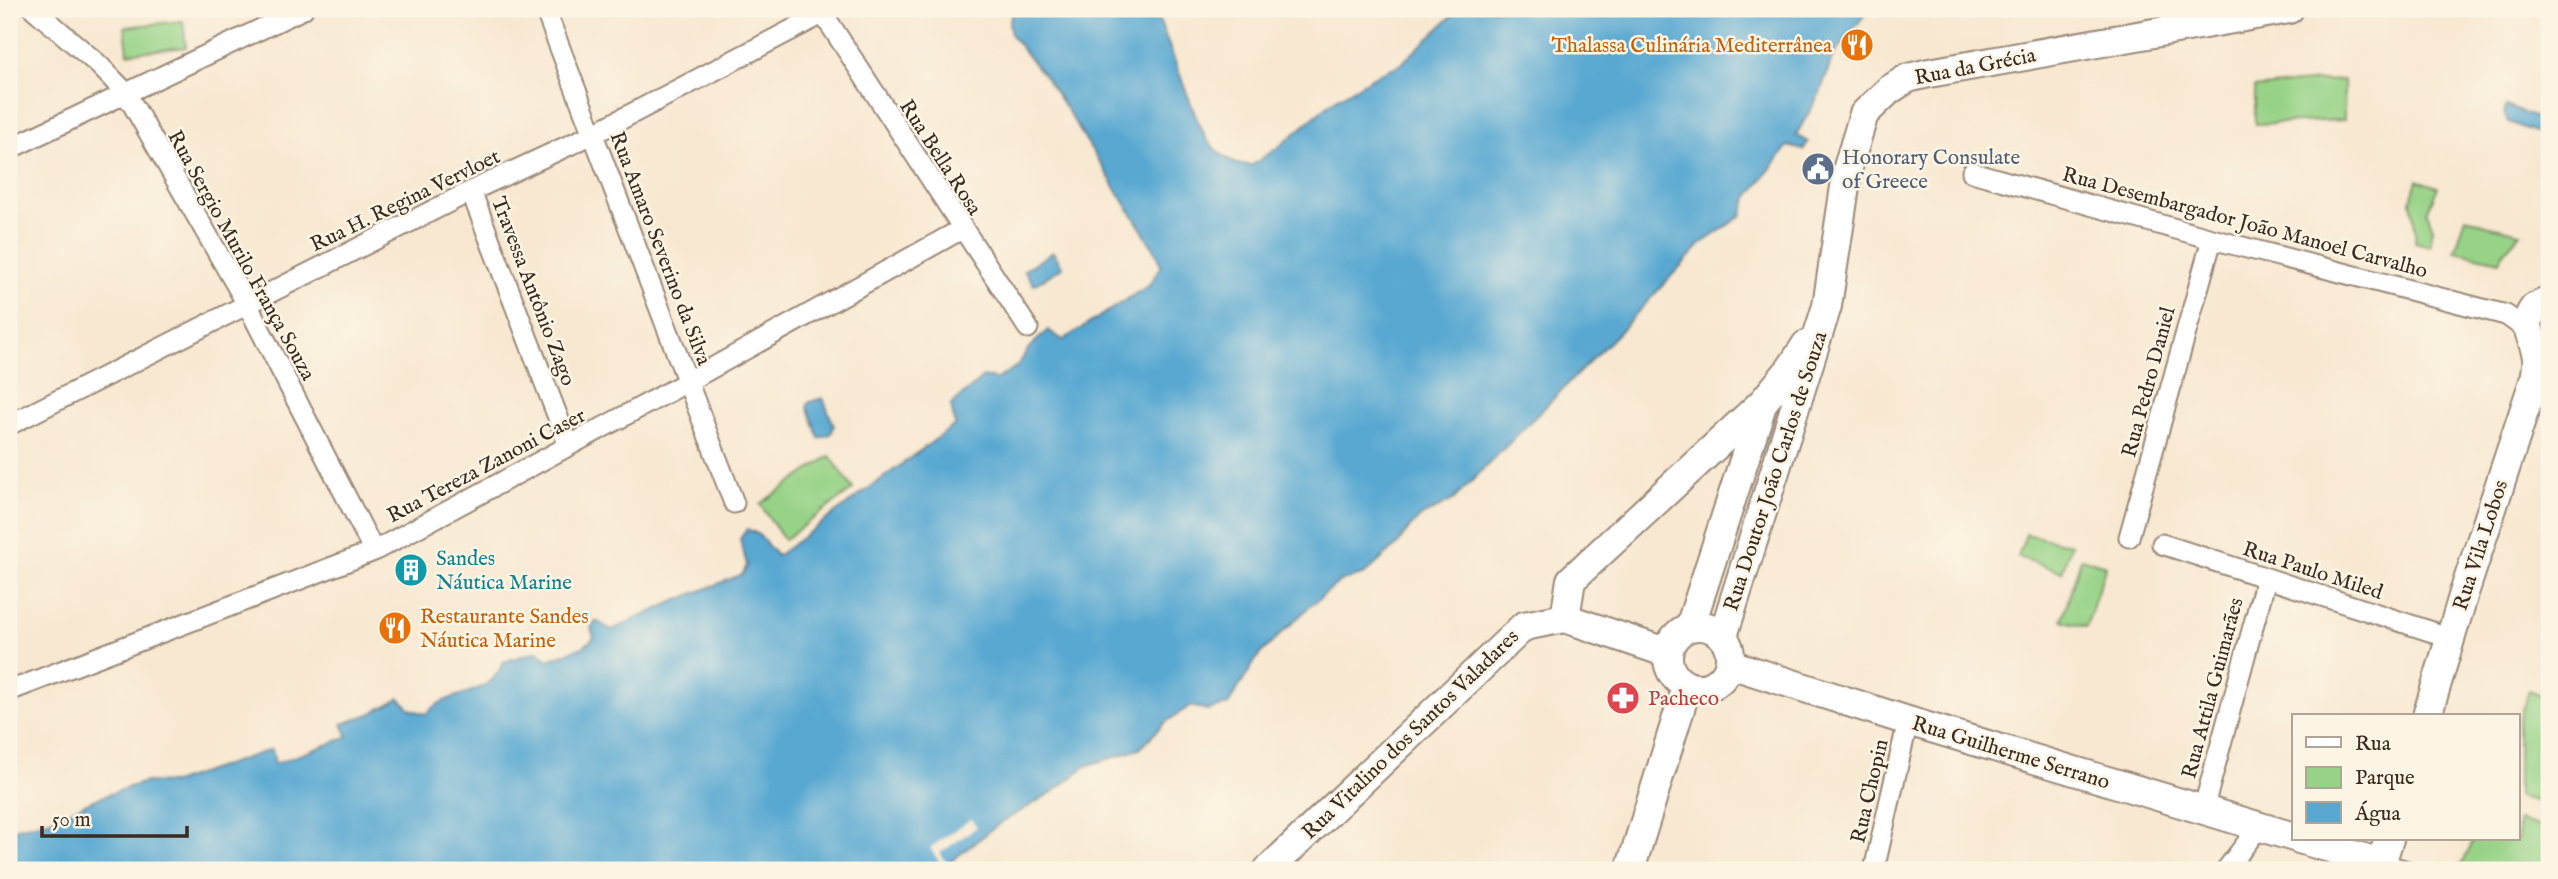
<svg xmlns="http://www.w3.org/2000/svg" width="2558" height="879" font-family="'IM FELL English',serif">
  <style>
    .green { fill: #97d387; stroke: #697e52; stroke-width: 2 }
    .water { fill: #58a8d2; stroke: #4a6978; stroke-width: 2 }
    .pier { fill: #f8e8d1 }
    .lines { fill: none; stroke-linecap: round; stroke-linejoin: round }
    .street-casing { stroke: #9a8978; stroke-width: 23 }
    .secondary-casing { stroke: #9a8978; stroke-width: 32 }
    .street { stroke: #fff; stroke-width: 19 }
    .secondary { stroke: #fff; stroke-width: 28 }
    .labels { text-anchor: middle; stroke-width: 5; stroke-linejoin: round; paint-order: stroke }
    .food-label { font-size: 21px; fill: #c56008; stroke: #fcf5e5; text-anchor: end }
    .street-label { font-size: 21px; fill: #3b2a1e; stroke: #fcf5e5 }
    .service-label { font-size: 21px; fill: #4e5e75; stroke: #fcf5e5; text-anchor: start }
    .culture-label { font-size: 21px; fill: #0d838f; stroke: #fcf5e5; text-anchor: start }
    .health-label { font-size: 21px; fill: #be3a42; stroke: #fcf5e5; text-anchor: start }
  </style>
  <rect width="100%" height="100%" fill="#fcf5e5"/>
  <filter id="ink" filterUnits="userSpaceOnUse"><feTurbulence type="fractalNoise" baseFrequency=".0143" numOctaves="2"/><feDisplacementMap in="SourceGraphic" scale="14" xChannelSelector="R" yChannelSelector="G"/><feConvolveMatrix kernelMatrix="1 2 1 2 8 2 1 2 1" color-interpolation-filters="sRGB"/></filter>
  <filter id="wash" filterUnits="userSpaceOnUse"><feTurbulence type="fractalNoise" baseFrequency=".00686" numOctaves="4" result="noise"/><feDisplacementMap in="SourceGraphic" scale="28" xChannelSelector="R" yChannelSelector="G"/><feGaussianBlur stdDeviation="1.57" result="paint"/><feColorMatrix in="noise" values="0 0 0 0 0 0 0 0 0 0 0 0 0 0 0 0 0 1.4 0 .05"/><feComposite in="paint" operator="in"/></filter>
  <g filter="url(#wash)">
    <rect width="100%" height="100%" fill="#f8e8d1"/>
    <!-- green -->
    <path class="green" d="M183 21 186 47 128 53 125 27Z
      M2344 80V120L2255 124V88L2317 81Z
      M2417 180 2438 187 2427 212 2433 228 2430 246 2415 242 2416 233 2411 200Z
      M2466 217 2486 225 2521 233 2503 253 2500 261 2455 251Z
      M830 456 853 489 784 540 760 504Z
      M2026 534 2071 545 2062 572 2018 557Z
      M2081 558 2106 566 2086 627 2062 620Z
      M2529 690 2549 698V804L2518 797V723Z
      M2518 820 2549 829V870H2459L2474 839H2518Z"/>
    <!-- water -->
    <path class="water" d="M1014 9H1155L1196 117 1207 140 1218 152 1236 164 1252 165 1280 146 1333 101 1380 73 1400 65 1459 9H1869L1833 56 1820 93 1796 135 1808 142 1803 150 1788 146 1747 199 1741 216 1702 243 1623 328 1453 500 1422 516 1411 526 1398 544 1365 574 1339 582 1308 608 1259 655 1228 705 1208 710 1190 706 1163 724 1140 749 1086 766 1056 790 996 826 940 870H9V830L51 820 93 800 144 782 173 783 272 749 275 764 348 737 342 724 372 713 400 698 410 709 426 714C450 687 489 701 503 662L538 651 548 660 583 647 594 638 591 628 596 621 612 630 675 601 743 574 747 565 740 539 747 529 758 534 777 556 955 425 951 405 983 377 997 379 1017 366 1030 347 1048 330 1063 340 1149 285 1161 266 1155 251 1067 110 1045 77 1011 35 1009 23Z
      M2506 106 2544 121 2540 134 2508 122 2504 113Z
      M1053 252 1063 267 1034 285 1024 270Z
      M823 398 834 426 831 434 819 438 807 406 809 402Z"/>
    <!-- pier -->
    <path class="pier" d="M971 819 977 827 940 853 947 864 943 867 930 848Z"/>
  </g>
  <g filter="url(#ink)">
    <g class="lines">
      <defs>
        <path id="street" d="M34 9 99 65 126 93 247 304 374 551
          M545 9 734 503
          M820 9 1028 328
          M9 149 303 9
          M1972 172 2212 239 2506 315 2527 330
          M471 191 569 446
          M9 425 471 191 593 134 822 14
          M2129 537 2212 239
          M2162 544 2451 638
          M9 691 374 551 687 382 962 229
          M2203 810 2266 579
          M2381 863 2404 870
          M1874 870 1908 721
          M2226 870 2259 827"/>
        <path id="secondary" d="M2536 375C2536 370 2538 363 2537 358 2535 338 2520 326 2534 308L2549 301
          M1565 618 1571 580 1763 402 1791 368 1806 345
          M1668 657a31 31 0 1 1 62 0a31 31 0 1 1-62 0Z
          M1690 627 1762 405
          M1723 636 1827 306 1848 167 1864 114 1889 90 1908 78 1929 73 2289 9
          M1730 664 1908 721 2294 837
          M2427 716 2464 593 2536 375 2543 361 2549 355
          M2299 839 2381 863 2389 839
          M1268 870 1524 626 1565 618 1668 653
          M1630 870 1687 686"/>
      </defs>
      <!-- street casing -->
      <use href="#street" class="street-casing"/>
      <!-- secondary casing -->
      <use href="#secondary" class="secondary-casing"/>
      <!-- street -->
      <use href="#street" class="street"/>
      <!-- secondary -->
      <use href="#secondary" class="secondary"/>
    </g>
  </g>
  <!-- icons -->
  <defs>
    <symbol id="restaurant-disc" viewBox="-11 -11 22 22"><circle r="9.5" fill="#e8710a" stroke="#fcf5e5"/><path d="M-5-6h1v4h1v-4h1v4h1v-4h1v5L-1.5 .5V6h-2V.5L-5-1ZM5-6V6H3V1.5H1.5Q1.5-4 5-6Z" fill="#fff"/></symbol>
    <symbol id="civic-disc" viewBox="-11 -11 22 22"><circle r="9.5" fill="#5c6f8a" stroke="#fcf5e5"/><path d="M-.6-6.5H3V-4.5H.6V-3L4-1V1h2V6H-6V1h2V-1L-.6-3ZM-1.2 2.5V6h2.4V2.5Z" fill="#fff"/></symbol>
    <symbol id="building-disc" viewBox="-11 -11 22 22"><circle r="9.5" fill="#0f9aa8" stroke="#fcf5e5"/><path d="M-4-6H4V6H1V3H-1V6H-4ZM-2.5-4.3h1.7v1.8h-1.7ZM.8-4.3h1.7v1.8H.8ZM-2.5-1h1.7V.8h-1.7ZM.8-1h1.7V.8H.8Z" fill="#fff"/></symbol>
    <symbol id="pharmacy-disc" viewBox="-11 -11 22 22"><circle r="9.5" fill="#e0444e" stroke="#fcf5e5"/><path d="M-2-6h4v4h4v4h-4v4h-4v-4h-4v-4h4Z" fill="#fff"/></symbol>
  </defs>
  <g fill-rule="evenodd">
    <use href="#restaurant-disc" x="1838" y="26" width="38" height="38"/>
    <use href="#civic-disc" x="1799" y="150" width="38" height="38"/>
    <use href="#building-disc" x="392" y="551" width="38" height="38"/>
    <use href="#restaurant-disc" x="376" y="609" width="38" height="38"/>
    <use href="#pharmacy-disc" x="1604" y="679" width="38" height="38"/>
  </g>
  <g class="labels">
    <!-- food labels -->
    <g class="food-label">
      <text x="1832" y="52">Thalassa Culinária Mediterrânea</text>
      <text x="420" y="623" text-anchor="start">Restaurante Sandes<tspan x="420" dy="24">Náutica Marine</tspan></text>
    </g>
    <!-- street labels -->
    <g class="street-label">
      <text transform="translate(1975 66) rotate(-11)" y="7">Rua da Grécia</text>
      <text transform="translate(941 157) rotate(57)" y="7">Rua Bella Rosa</text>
      <text transform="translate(405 200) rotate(-26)" y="7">Rua H. Regina Vervloet</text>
      <text transform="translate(2245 222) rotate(15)" y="7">Rua Desembargador João Manoel Carvalho</text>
      <text transform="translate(661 248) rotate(69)" y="7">Rua Amaro Severino da Silva</text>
      <text transform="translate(242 255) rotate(61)" y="7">Rua Sergio Murilo França Souza</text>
      <text transform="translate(534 291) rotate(69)" y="7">Travessa Antônio Zago</text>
      <text transform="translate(2148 382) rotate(-75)" y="7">Rua Pedro Daniel</text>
      <text transform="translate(486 465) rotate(-28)" y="7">Rua Tereza Zanoni Caser</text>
      <text transform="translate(1775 471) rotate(-72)" y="7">Rua Doutor João Carlos de Souza</text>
      <text transform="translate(2480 545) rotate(-72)" y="7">Rua Vila Lobos</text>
      <text transform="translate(2313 570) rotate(18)" y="7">Rua Paulo Miled</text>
      <text transform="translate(2212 688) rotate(-75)" y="7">Rua Attila Guimarães</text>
      <text transform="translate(1410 734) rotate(-44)" y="7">Rua Vitalino dos Santos Valadares</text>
      <text transform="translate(2011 752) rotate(17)" y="7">Rua Guilherme Serrano</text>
      <text transform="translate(1869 791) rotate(-77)" y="7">Rua Chopin</text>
    </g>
    <!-- service labels -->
    <g class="service-label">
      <text x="1842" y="164">Honorary Consulate<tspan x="1842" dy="24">of Greece</tspan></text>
    </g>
    <!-- culture labels -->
    <g class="culture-label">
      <text x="436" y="565">Sandes<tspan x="436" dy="24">Náutica Marine</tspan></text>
    </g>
    <!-- health labels -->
    <g class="health-label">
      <text x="1648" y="705">Pacheco</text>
    </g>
  </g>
  <!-- margin -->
  <rect width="2558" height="879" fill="none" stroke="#fcf5e5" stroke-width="35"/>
  <!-- legend -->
  <rect x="2292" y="714" width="228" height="126" fill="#fcf5e5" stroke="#afa495" stroke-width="2"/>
  <rect x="2306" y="737" width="35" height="10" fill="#ffffff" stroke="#afa495" stroke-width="2"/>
  <text x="2355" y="750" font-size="21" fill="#3b2a1e">Rua</text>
  <rect x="2306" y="767" width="35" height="21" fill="#97d387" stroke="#afa495" stroke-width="2"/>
  <text x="2355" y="784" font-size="21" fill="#3b2a1e">Parque</text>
  <rect x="2306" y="802" width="35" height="21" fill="#58a8d2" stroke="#afa495" stroke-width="2"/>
  <text x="2355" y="820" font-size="21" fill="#3b2a1e">Água</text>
  <!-- scale -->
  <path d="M42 826v10h145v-10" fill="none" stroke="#3b2a1e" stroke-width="3.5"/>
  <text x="52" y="826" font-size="21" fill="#3b2a1e" stroke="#fcf5e5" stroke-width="5" paint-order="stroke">50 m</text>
</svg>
